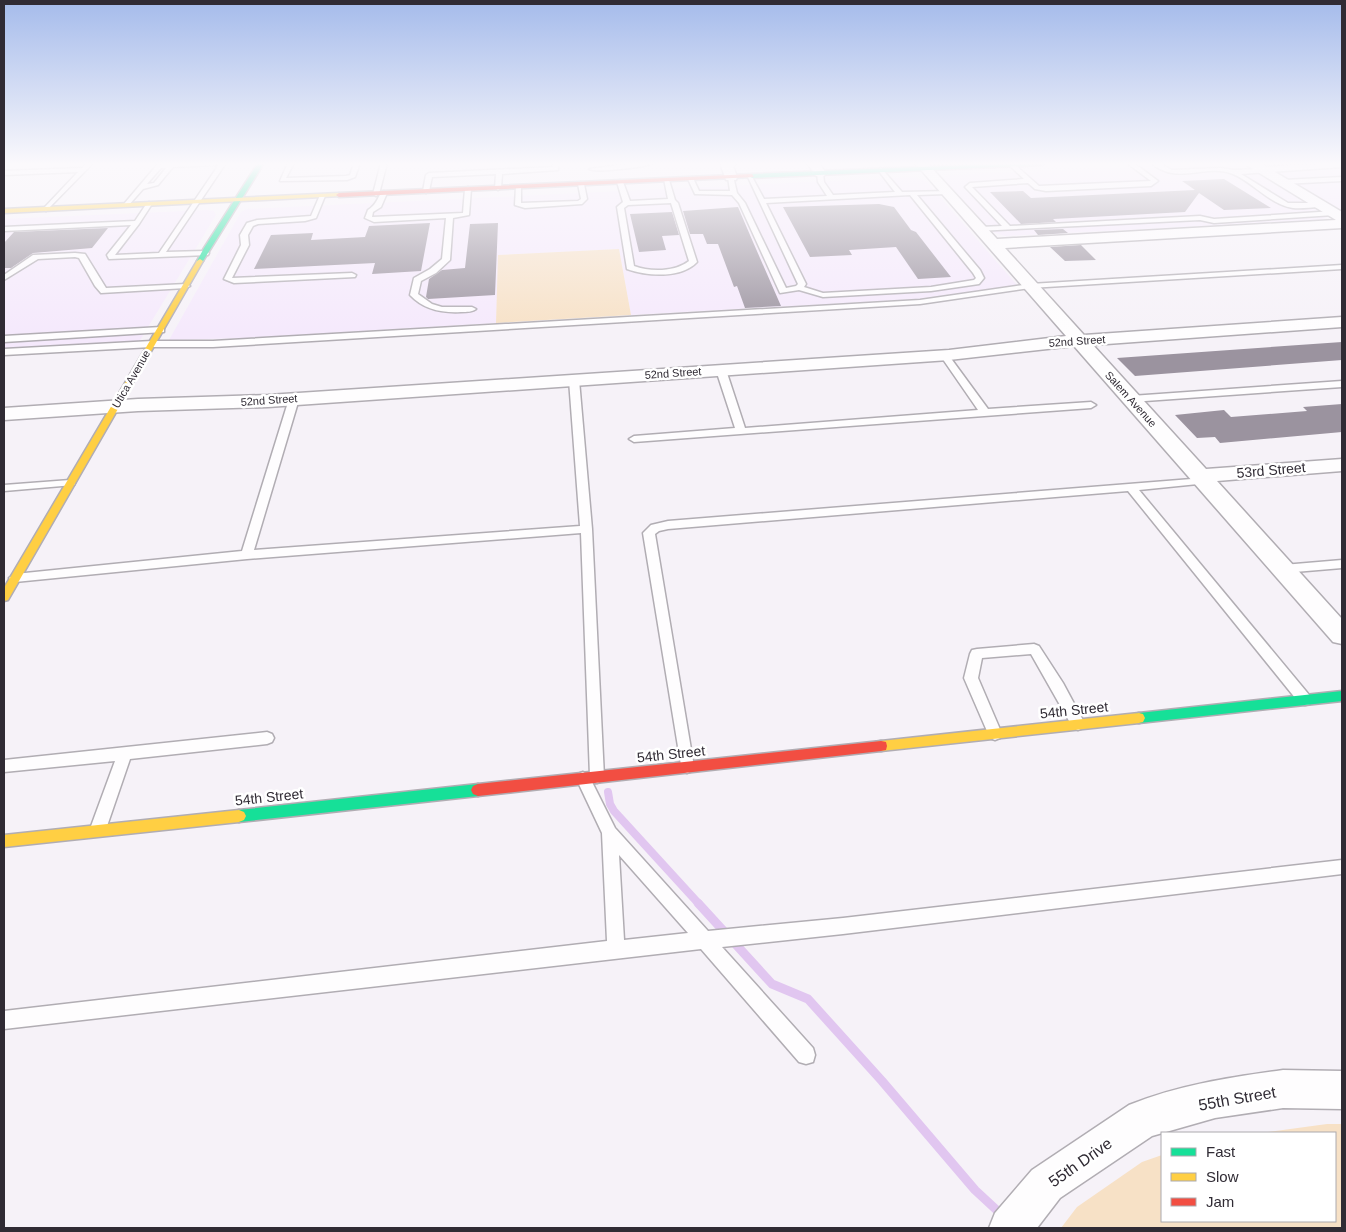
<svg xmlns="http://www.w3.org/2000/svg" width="1346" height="1232" font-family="Arial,sans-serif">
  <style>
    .built { fill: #f5e9fc }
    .green { fill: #f7e1c6 }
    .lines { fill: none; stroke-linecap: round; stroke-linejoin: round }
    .stream-far1 { stroke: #e1c6f0; stroke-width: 8 }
    .stream { stroke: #e1c6f0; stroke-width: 9 }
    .building { fill: #9b939f }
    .lane-casing { stroke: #b1adb3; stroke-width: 3 }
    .street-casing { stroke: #b1adb3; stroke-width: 3 }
    .fast-casing { stroke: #b1adb3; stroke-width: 3 }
    .slow-casing { stroke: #b1adb3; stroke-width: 3 }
    .jam-casing { stroke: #b1adb3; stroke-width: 3 }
    .lane { fill: #fefdfe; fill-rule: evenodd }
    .street { fill: #fefdfe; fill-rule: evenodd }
    .fast { fill: #16e098; fill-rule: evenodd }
    .slow { fill: #ffcf43; fill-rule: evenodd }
    .jam { fill: #f24e42; fill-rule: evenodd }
    .labels { text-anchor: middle; stroke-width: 5; stroke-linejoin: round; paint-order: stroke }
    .far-street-label { font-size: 11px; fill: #302b34; stroke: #fff }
    .street-label { font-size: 14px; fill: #302b34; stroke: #fff }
    .near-street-label { font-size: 16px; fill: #302b34; stroke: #fff }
  </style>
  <rect width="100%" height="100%" fill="#f6f2f8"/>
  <!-- built -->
  <path class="built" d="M1214 163H1236L1247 166 1327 217 1321 220 1005 236 992 232 944 179 945 176 951 175Z
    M1261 163H1342V213L1263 165Z
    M915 177 926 181 1017 285 917 299 631 315 619 249 499 255 496 323 244 338 169 340 241 212 247 209Z
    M207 210 214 211 216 215 139 342 4 350V219Z"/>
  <!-- green -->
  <path class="green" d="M619 249 631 315 496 323 498 255Z
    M1327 1124H1342V1228H1061L1077 1207 1142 1162 1162 1155V1221H1335V1133H1260Z"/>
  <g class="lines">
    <!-- stream-far1 -->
    <path class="stream-far1" d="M608 792 610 804 614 811 699 904"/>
    <!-- stream -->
    <path class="stream" d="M698 903 772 984 808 999 882 1081 975 1190 1002 1215"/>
  </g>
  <!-- building -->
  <path class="building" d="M1224 179 1271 208 1224 210 1199 193 1185 212 1053 219 1056 222 1021 224 990 192 1023 191 1031 198 1195 190 1182 181Z
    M879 204 894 207 911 230 916 232 951 277 918 279 896 247 849 250 852 255 810 257 783 207Z
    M738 207 753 242 781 306 745 308 737 286 734 287 718 244H707L703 234H690L683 211Z
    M672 212 679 235 662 236 666 250 639 252 630 214Z
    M430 223 421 271 372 274 375 263 254 269 271 235 313 233 311 240 365 237 369 226Z
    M498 223 495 295 428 299 426 297 429 279 442 270 465 268 470 224Z
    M108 228 92 248 33 253 11 268H4V243L14 232Z
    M1063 229 1068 233 1038 235 1034 230Z
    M1081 245 1096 260 1065 261 1050 247Z
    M1342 342V360L1135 376 1117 358Z
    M1342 404V432L1220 443 1215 437 1197 438 1175 415 1224 410 1231 417 1307 411 1303 407Z"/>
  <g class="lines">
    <defs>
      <path id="lane" d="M87 163H93L46 211 43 209 44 208 78 172 4 175V171L82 168Z
        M170 163H219L216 165 173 167 158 185 143 189 128 206H124V204L157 165ZM161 168H166L154 183 147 184Z
        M220 163H226L166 252 205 251 209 253 208 255 109 259 107 255 131 225 4 231V227L135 221 147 203 149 202 152 204 139 224 115 255 159 253Z
        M288 163H294L286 178 346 176 350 175 354 163H360L355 177 347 180 280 181Z
        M381 163H387L379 194 376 196 373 194Z
        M552 163H558V170L502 174 501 188 498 190 495 188 496 174 432 177 429 191 426 193 423 191 426 175 429 173 553 167Z
        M635 163H654C646 167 596 173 589 169Z
        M1009 163H1013L1039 186 1151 181 1127 163H1134L1158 181 1151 186 1046 191 1035 189 1028 183 972 187 1010 226 1200 216 1214 219 1334 211 1337 213 1334 215 1214 223 1200 220 977 231 976 229 980 227 1002 226 965 187 970 183 1024 179 1009 165Z
        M1151 163H1158L1172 170 1220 168 1234 170 1259 169 1262 167 1342 163V167L1241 174 1288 203H1320L1323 205 1320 207C1311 207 1302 209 1293 208 1270 205 1253 182 1233 174 1205 163 1178 186 1151 163Z
        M881 168 902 192 949 191V193L947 194 917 195 980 270 984 278 979 284 931 291 823 297 799 290 780 293 739 203 732 195 695 194 688 179 693 178 699 191H730L728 177 733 176 737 193 745 203 786 288 796 286 798 284 747 175H751L764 199 827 196 818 182 817 173 820 171 823 173 824 182 833 195 895 192 878 170ZM910 195 973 273 976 278 974 280 931 287 823 293 804 287 806 284 766 203Z
        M1342 177V181L1283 184 1280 182 1283 180Z
        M664 179 669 180 675 200 678 203 697 262C681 279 647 276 627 269L617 207 623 202 617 182 620 180 623 182 630 201 668 199ZM671 203 689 261C675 272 650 272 634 266L624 208 628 205Z
        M581 182 584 184 587 199 582 204 525 208 515 205 516 186 521 187V203L578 201 581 199 578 184Z
        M468 187 471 189 469 215 453 218 450 260 436 273 421 281 418 294 432 304 442 307H472L476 309C472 312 467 312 461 312 442 313 424 310 410 295L414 278 430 269 442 259 446 218 374 222 365 218 368 210C379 203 377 195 384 191L387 193 381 207 373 212 372 217 463 213 465 189Z
        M320 195 325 196 316 218 305 221 258 224 253 226 248 235 249 245 232 278 352 273 356 275 355 277 234 283 224 279 241 245 240 235 247 223 257 220 311 216Z
        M75 253 85 254 106 288 186 284 190 286 186 288 101 293 95 286 79 258 75 257 38 259 4 280V275L33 255Z
        M1342 265V269L1030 288 920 304 213 347H152L4 355V349L152 341H213L920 300 1030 284Z
        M161 327 164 328V332L4 342V336Z
        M944 352 947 353 988 409 1091 402 1096 405 1091 408 634 442 629 439 634 436 735 428 716 370 721 367 726 370 745 428 978 410 940 355Z
        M574 377 579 380 592 529 604 777 602 781 597 783 592 782 615 828 708 931 843 918 1342 860V874L843 934 722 947 813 1048 815 1055 813 1062 806 1064 799 1062 701 949 4 1029V1011L607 941 602 833 576 778 578 774 583 772 590 776 581 533 247 559 15 582 9 578 15 574 242 551 289 399 294 396 299 399 254 550 580 526 569 380ZM619 855 688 933 624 940Z
        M1342 381V387L1131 402 1126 399 1131 396Z
        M1204 478 1209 481 1208 483 1139 490 1310 696 1312 700 1310 704 1305 705 1300 704 1128 491 668 529 659 531 655 534 694 767 692 771 687 773 682 771 643 533 651 525 668 521Z
        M70 480 74 481 75 483 74 485 4 491V485Z
        M1342 560V568L1283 573 1277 569 1283 565Z
        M1034 644 1039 646 1063 683 1085 724 1083 728 1078 730 1073 728 1031 654 982 658 978 678 1002 734 1000 738 995 740 990 738 964 678 970 654 972 650 977 649Z
        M267 732 272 734 274 738 272 742 267 744 130 759 106 829 103 834 98 836 93 834 90 829 115 761 4 772V760Z"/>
      <path id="street" d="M720 163H737L733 166 737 177 736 180H726Z
        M807 163H819L826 173 824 176H816Z
        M915 163H927L997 239 1336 220 1248 166 1246 163H1260L1342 212V228L1005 248 1084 335 1342 317V327L1093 345 1206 469 1342 459V471L1217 481 1342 619V644L1333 642 1074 346 949 360 268 407 138 411 4 420V408L138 399 268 395 949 350 1066 336Z
        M1283 1070 1342 1071V1109L1283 1108 1215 1118 1152 1136 1060 1198 1037 1228H989L995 1213 1032 1170 1129 1105C1178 1085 1231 1077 1283 1070Z"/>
      <path id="fast" d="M258 163H264L203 261 198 262 197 261 204 248Z
        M1013 163H1045L1042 165 752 178 749 176 752 174Z
        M1342 691V701L1139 723 1135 722 1133 718 1135 714 1139 713Z
        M478 784 483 786 485 790 483 794 478 796 239 822 234 820 232 816 234 812 239 810Z"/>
      <path id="slow" d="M339 193 341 194V196L4 213V209Z
        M200 259 203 261 8 600 4 601V588L197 261Z
        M1139 713 1143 714 1145 718 1143 722 1139 723 881 751 876 750 875 746 876 742 881 741Z
        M239 810 244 812 246 816 244 820 239 822 4 847V835Z"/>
      <path id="jam" d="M752 174 754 177 339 197 336 195 339 193Z
        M881 741 886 742 887 746 886 750 881 751 478 796 473 794 471 790 473 786 478 784Z"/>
    </defs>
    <!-- lane casing -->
    <use href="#lane" class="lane-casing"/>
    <!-- street casing -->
    <use href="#street" class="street-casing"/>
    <!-- fast casing -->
    <use href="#fast" class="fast-casing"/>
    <!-- slow casing -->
    <use href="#slow" class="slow-casing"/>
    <!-- jam casing -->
    <use href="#jam" class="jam-casing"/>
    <!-- lane -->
    <use href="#lane" class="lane"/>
    <!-- street -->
    <use href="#street" class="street"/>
    <!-- fast -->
    <use href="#fast" class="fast"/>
    <!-- slow -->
    <use href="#slow" class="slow"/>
    <!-- jam -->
    <use href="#jam" class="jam"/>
  </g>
  <!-- sky -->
  <linearGradient id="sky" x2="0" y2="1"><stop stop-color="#a5bbeb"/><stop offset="0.49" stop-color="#fbf9fc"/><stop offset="1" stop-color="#fbf9fc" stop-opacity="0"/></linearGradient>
  <rect width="1346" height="335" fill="url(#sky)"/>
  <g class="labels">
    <!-- far-street labels -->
    <g class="far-street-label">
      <text transform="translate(1077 341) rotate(-4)" y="4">52nd Street</text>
      <text transform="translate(673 373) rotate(-4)" y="4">52nd Street</text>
      <text transform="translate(131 379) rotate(-60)" y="4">Utica Avenue</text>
      <text transform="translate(1131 399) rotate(48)" y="4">Salem Avenue</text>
      <text transform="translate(269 400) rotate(-4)" y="4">52nd Street</text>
    </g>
    <!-- street labels -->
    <g class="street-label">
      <text transform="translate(1271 470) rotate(-5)" y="5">53rd Street</text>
      <text transform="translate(1074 710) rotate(-6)" y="5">54th Street</text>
      <text transform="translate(671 754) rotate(-6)" y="5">54th Street</text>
      <text transform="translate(269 797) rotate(-6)" y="5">54th Street</text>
    </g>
    <!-- near-street labels -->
    <g class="near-street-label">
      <text transform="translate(1237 1098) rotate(-10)" y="6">55th Street</text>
      <text transform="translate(1080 1162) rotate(-35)" y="6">55th Drive</text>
    </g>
  </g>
  <!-- border -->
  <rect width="1346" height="1232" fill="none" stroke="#302b34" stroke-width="10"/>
  <!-- legend -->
  <rect x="1161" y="1132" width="175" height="90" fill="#ffffff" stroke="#acaaae"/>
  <rect x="1171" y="1148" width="25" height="8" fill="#16e098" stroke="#acaaae"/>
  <text x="1206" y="1157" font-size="15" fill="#302b34">Fast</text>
  <rect x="1171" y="1173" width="25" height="8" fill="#ffcf43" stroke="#acaaae"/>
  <text x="1206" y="1182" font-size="15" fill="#302b34">Slow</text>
  <rect x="1171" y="1198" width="25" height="8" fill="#f24e42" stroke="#acaaae"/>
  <text x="1206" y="1207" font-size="15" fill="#302b34">Jam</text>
</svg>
